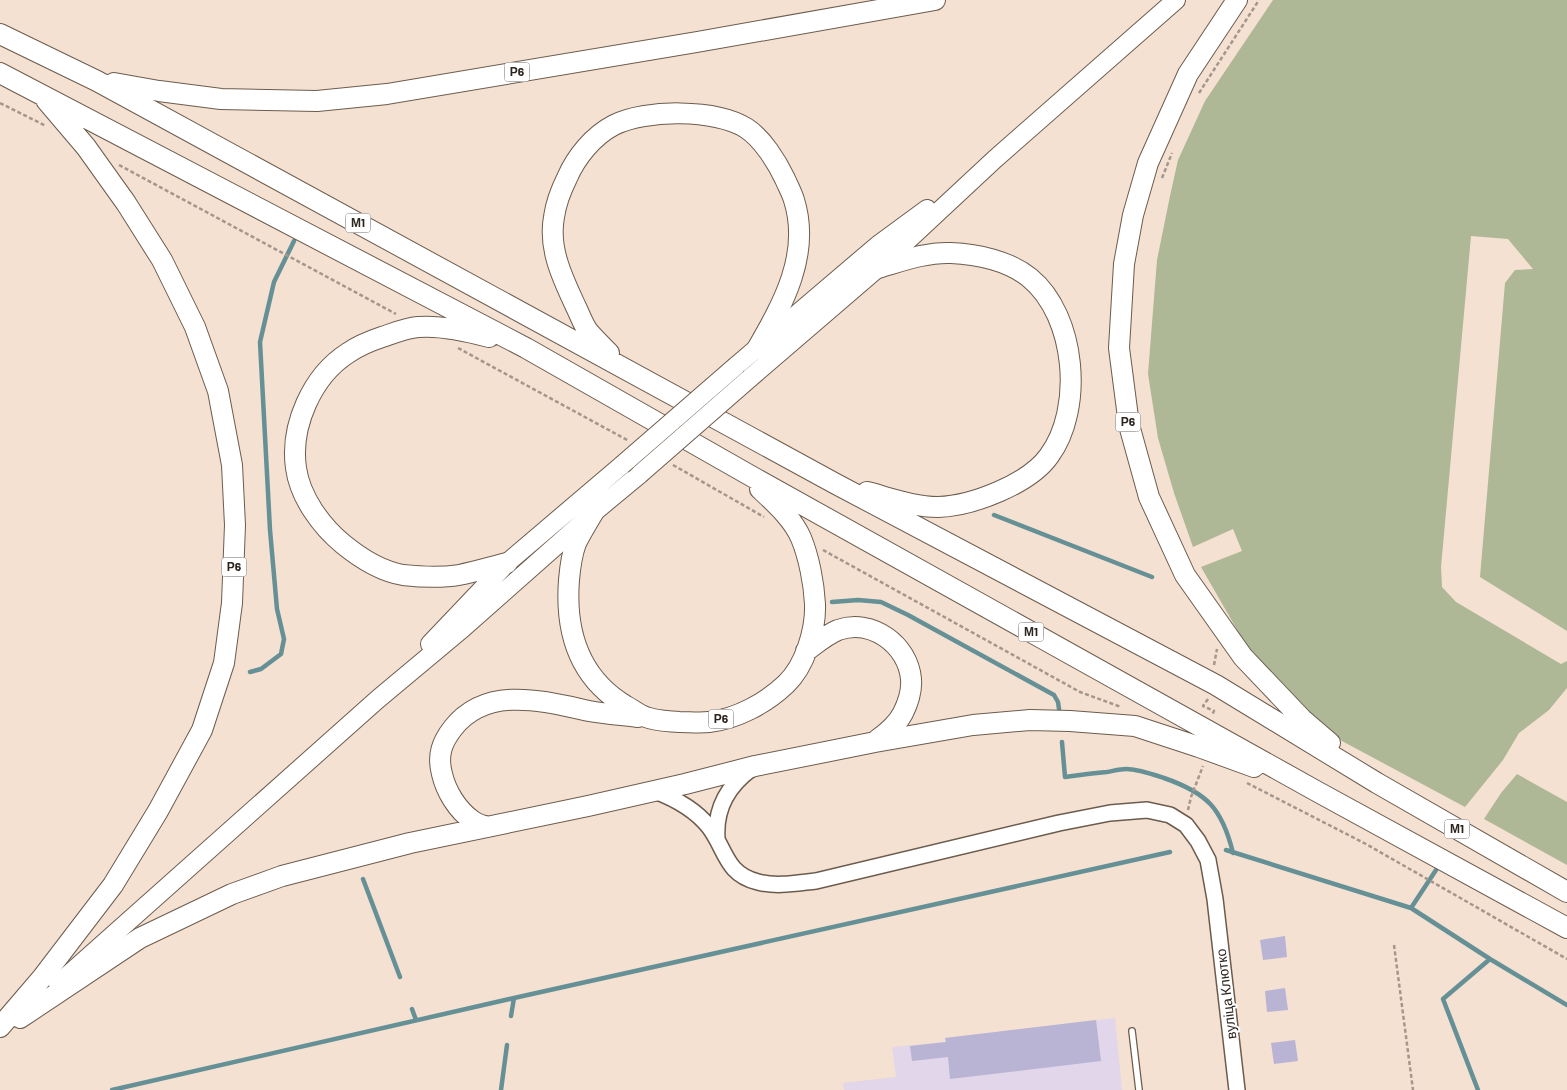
<svg xmlns="http://www.w3.org/2000/svg" width="1567" height="1090" font-family="Barlow,sans-serif">
  <style>
    .industrial { fill: #e1d6ea }
    .green { fill: #aeb796 }
    .lines { fill: none; stroke-linecap: round; stroke-linejoin: round }
    .stream { stroke: #659096; stroke-width: 4.5 }
    .building { fill: #b9b3d4 }
    .lane-casing { stroke: #6c5c4e; stroke-width: 8 }
    .secondary-casing { stroke: #6c5c4e; stroke-width: 18 }
    .primary-casing { stroke: #6c5c4e; stroke-width: 20 }
    .highway-casing { stroke: #6c5c4e; stroke-width: 22 }
    .path { stroke: #a4968a; stroke-width: 2.5; stroke-dasharray: 4 2.5; stroke-linecap: butt }
    .lane { stroke: #fff; stroke-width: 5.5 }
    .secondary { stroke: #fff; stroke-width: 15 }
    .primary { stroke: #fff; stroke-width: 18 }
    .highway { stroke: #fff; stroke-width: 20 }
    .primary-bridge-casing { stroke: #6c5c4e; stroke-width: 20; stroke-linecap: butt }
    .primary-bridge { stroke: #fff; stroke-width: 18 }
    .labels { text-anchor: middle; stroke-width: 4; stroke-linejoin: round; paint-order: stroke }
    .shield { fill: #fff; stroke: #6b6662; stroke-width: 1 }
    .shield-label { font-size: 12px; font-weight: bold; fill: #2c251f }
    .street-label { font-size: 14px; fill: #2c251f; stroke: #fff }
  </style>
  <rect width="100%" height="100%" fill="#f4e1d1"/>
  <!-- industrial -->
  <path class="industrial" d="M1115 1018 1122 1090H844L843 1083 896 1077 892 1047 945 1042V1038Z"/>
  <!-- green -->
  <path class="green" d="M1273 0H1567V631L1480 577 1505 283 1515 270 1533 269 1508 239 1471 236 1441 567 1442 587 1456 602 1561 664 1567 661V688L1549 710 1519 733 1503 760 1465 807 1342 741 1292 697 1247 647 1201 567 1242 551 1233 529 1193 547 1174 493 1158 438 1148 374 1157 260 1170 196 1178 160 1205 101Z
    M1517 774 1567 802V865L1484 819 1501 793Z"/>
  <g class="lines">
    <!-- stream -->
    <path class="stream" d="M994 515 1152 577
      M832 602 858 600 881 602 908 615 1054 695 1058 702 1059 709
      M250 672 261 669 281 654 284 639 277 609 270 530 260 342 274 282 294 241
      M1062 742 1065 777C1079 775 1093 773 1107 772 1113 771 1120 769 1126 769 1138 769 1152 774 1164 778 1207 793 1222 808 1233 853
      M1226 850 1411 908 1490 959 1567 1005
      M363 879 400 977
      M1411 908 1436 870
      M412 1009 416 1020
      M511 1016 514 998
      M112 1090 514 998 1170 852
      M501 1090 507 1045
      M1478 1090 1443 999 1490 959"/>
  </g>
  <!-- building -->
  <path class="building" d="M1285 936 1287 957 1263 960 1260 940Z
    M1285 988 1288 1010 1267 1012 1265 991Z
    M1096 1020 1101 1061 950 1079 948 1057 912 1061 910 1046 946 1042 945 1038Z
    M1295 1040 1298 1061 1274 1064 1271 1043Z"/>
  <g class="lines">
    <defs>
      <path id="lane" d="M1132 1031 1139 1090"/>
      <path id="secondary" d="M655 791C676 799 695 809 709 827 726 849 725 874 758 882 777 887 797 883 816 881L1059 823 1110 813 1147 810 1170 815 1186 825 1198 841 1208 860 1215 899 1237 1090
        M717 838C715 809 728 786 751 769"/>
      <path id="primary" d="M736 366 878 245 927 209
        M750 378 878 268 995 159 1176 0
        M430 644 507 563 622 465
        M58 984 378 699 463 628 593 513 640 474"/>
      <path id="highway" d="M1237 0 1188 74 1148 163 1133 215 1124 264 1119 348 1129 425 1149 497 1185 575 1243 657 1302 719 1330 743
        M0 34 97 81 836 484 1216 685 1377 783 1567 892
        M0 73 526 348 751 476 1318 792 1567 928
        M114 83 159 91 221 99 317 101 387 94 697 42 935 0
        M489 337C467 331 441 325 418 327 406 328 394 333 382 337 370 341 358 346 348 353 312 376 290 426 296 468 300 497 321 526 343 544 360 558 380 571 403 575 421 577 441 578 459 575 475 572 491 567 507 563
        M609 353C602 346 595 339 588 331 583 324 580 315 576 307 563 279 548 249 554 217 556 203 561 190 567 178 576 157 593 136 614 125 645 109 716 109 746 128 762 138 777 162 785 179 788 186 792 193 794 200 811 254 783 304 757 349
        M867 492C890 498 914 507 938 507 972 506 1029 484 1049 456 1084 409 1076 316 1030 278 1009 261 978 254 951 253 926 252 902 261 878 268
        M593 513C587 523 581 533 576 543 572 554 570 568 569 580 565 632 579 678 626 706 632 709 639 715 646 717 655 721 669 721 679 722 689 722 700 723 709 722 737 719 766 703 786 684 805 666 816 630 815 604 814 584 809 557 801 538 793 519 775 503 760 489
        M806 651C817 643 826 635 838 630 872 618 908 645 911 679 912 691 908 703 903 713 897 725 887 733 877 740
        M487 827C482 825 477 824 473 821 457 810 446 791 442 774 437 755 442 742 453 728 487 685 543 701 589 711 605 714 622 715 638 717
        M20 1018 140 938 232 894 282 876 410 843 588 806 685 784 755 766 875 742 973 725 1030 720 1070 721 1135 726 1199 747 1254 767
        M0 1027 42 978 113 885 158 811 202 730 224 663 232 603 235 525 232 465 218 391 195 327 162 260 126 203 86 147 46 100"/>
    </defs>
    <!-- lane casing -->
    <use href="#lane" class="lane-casing"/>
    <!-- secondary casing -->
    <use href="#secondary" class="secondary-casing"/>
    <!-- primary casing -->
    <use href="#primary" class="primary-casing"/>
    <!-- highway casing -->
    <use href="#highway" class="highway-casing"/>
    <!-- path -->
    <path class="path" d="M1199 93 1259 0
      M0 103 46 126
      M119 165 396 314
      M1162 178 1172 153
      M458 348 629 441
      M673 465 764 517
      M823 550 1080 692 1121 707
      M1214 665 1217 649
      M1208 699 1203 706 1214 711 1212 715
      M1247 783 1366 844 1567 959
      M1188 810 1191 797 1203 766
      M1394 945 1413 1090"/>
    <!-- lane -->
    <use href="#lane" class="lane"/>
    <!-- secondary -->
    <use href="#secondary" class="secondary"/>
    <!-- primary -->
    <use href="#primary" class="primary"/>
    <!-- highway -->
    <use href="#highway" class="highway"/>
    <defs>
      <path id="primary-bridge" d="M622 465 736 366
        M640 474 750 378"/>
    </defs>
    <!-- primary-bridge casing -->
    <use href="#primary-bridge" class="primary-bridge-casing"/>
    <!-- primary-bridge -->
    <use href="#primary-bridge" class="primary-bridge"/>
  </g>
  <g class="labels">
    <!-- shield labels -->
    <g class="shield">
      <rect x="504.5" y="62.5" width="25" height="19" rx="4"/>
      <rect x="345.5" y="213.5" width="25" height="19" rx="4"/>
      <rect x="1115.5" y="412.5" width="25" height="19" rx="4"/>
      <rect x="221.5" y="557.5" width="25" height="19" rx="4"/>
      <rect x="1018.5" y="622.5" width="25" height="19" rx="4"/>
      <rect x="708.5" y="709.5" width="25" height="19" rx="4"/>
      <rect x="1444.5" y="819.5" width="25" height="19" rx="4"/>
    </g>
    <g class="shield-label">
      <text x="517" y="76">Р6</text>
      <text x="358" y="227">М1</text>
      <text x="1128" y="426">Р6</text>
      <text x="234" y="571">Р6</text>
      <text x="1031" y="636">М1</text>
      <text x="721" y="723">Р6</text>
      <text x="1457" y="833">М1</text>
    </g>
    <!-- street labels -->
    <g class="street-label">
      <text transform="translate(1226 994) rotate(-97)" y="5">вуліца Клютко</text>
    </g>
  </g>
</svg>
